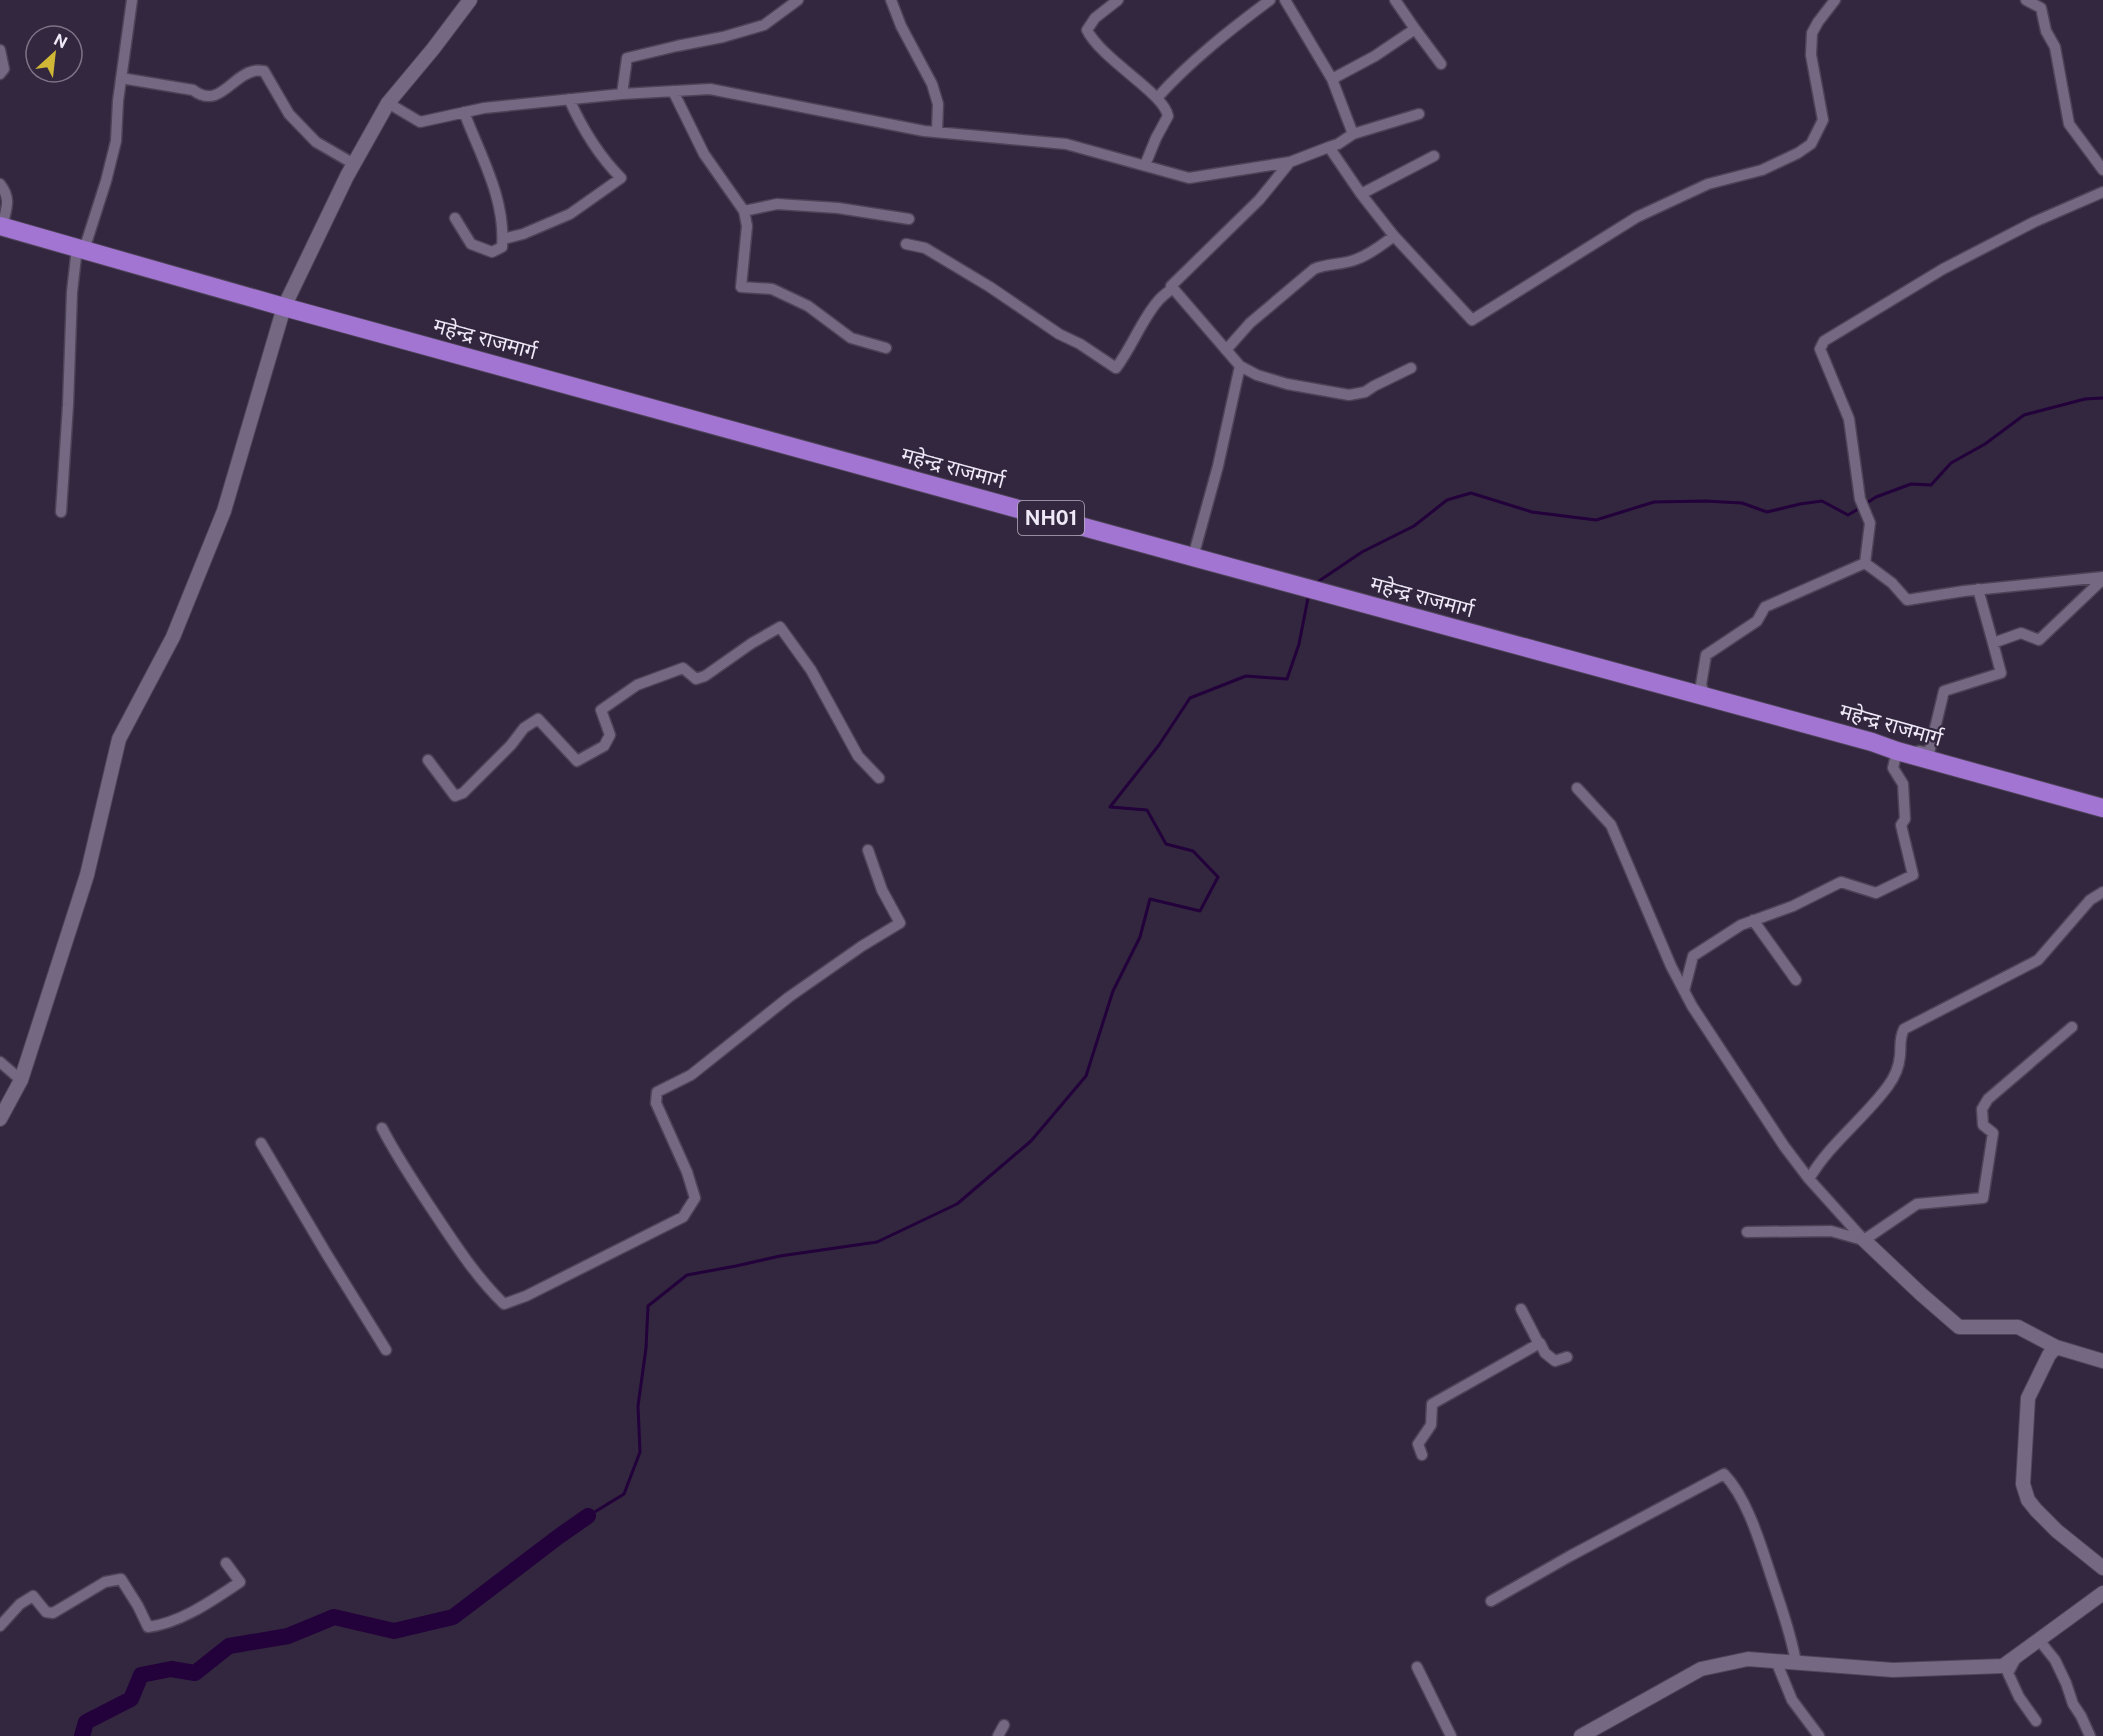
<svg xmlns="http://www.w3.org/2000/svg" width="2103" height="1736" font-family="'Public Sans','Noto Sans Devanagari',sans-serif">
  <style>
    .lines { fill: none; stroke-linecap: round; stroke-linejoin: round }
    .stream { stroke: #23013b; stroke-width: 3 }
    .river { stroke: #23013b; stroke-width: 16 }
    .street-casing { stroke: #4d4357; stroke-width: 13 }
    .secondary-casing { stroke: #4d4357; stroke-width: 16 }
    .highway-casing { stroke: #4d4357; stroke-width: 20 }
    .street { stroke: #746883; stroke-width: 10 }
    .secondary { stroke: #746883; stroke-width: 14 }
    .highway { stroke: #a375d3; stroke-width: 18 }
    .labels { text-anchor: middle; stroke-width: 4.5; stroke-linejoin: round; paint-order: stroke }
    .shield { fill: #32273e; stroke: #b6aec0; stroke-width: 1.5 }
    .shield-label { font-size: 20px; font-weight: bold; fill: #efe8f7 }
    .street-label { font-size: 21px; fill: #efe8f7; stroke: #32273e }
  </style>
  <rect width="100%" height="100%" fill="#32273e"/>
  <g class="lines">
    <!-- stream -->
    <path class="stream" d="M1865 504 1876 497 1911 484 1931 485 1951 463 1985 444 2024 415 2085 399 2103 398
      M1316 583 1362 552 1414 526 1447 500 1471 493 1532 512 1596 520 1654 502 1705 501 1742 503 1767 512 1800 504 1822 501 1848 515 1860 508
      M588 1516 624 1494 640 1452 638 1406 646 1348 648 1306 687 1275 736 1266 780 1256 877 1242 957 1204 1031 1141 1086 1076 1113 991 1140 937 1150 899 1200 911 1218 877 1193 851 1166 844 1147 810 1110 807 1159 745 1190 698 1246 676 1287 679 1299 644 1308 598 1310 595"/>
    <!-- river -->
    <path class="river" d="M82 1736 86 1722 131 1699 141 1675 171 1669 195 1673 229 1646 288 1636 334 1617 394 1631 453 1617 558 1537 588 1516"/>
    <defs>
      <path id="street" d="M891 0 901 26 932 84 938 104 937 132
        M1118 0 1095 18 1087 30C1102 60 1164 93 1168 116L1156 138 1145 165
        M1285 0 1332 79
        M1395 0 1415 29 1375 56 1332 79 1353 134 1338 144 1329 147 1361 194 1394 236 1472 320 1637 217 1708 184 1762 170 1798 153 1811 144 1823 120 1811 55 1812 33 1818 22 1835 0
        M2026 0 2041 8 2046 31 2055 47 2069 124 2103 170
        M1415 29 1441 64
        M0 50 4 69 0 74
        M121 78 193 90C219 110 232 75 254 71 257 70 261 71 264 71L289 114 316 142 354 164
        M673 91 704 154 744 211 777 204 838 208 909 219
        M622 94 627 58 677 46 723 37 764 25 798 0
        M1157 98C1190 61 1231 29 1270 0
        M388 103 420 122 484 108 622 94 710 89 924 131 1066 144 1189 178 1290 162 1329 147
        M1353 134 1419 114
        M0 184C12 199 6 209 2 227
        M1361 194 1434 156
        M744 211 747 226 741 287 772 289 808 306 851 338 886 348
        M455 218 471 244 492 252 502 247C506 199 480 155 464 112
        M503 239 523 234 570 214 621 178C599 156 582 128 569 99
        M906 244 925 248 990 287 1059 334 1080 344 1116 368C1132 347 1142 319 1158 301 1162 296 1168 292 1173 288
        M84 250 106 181 116 141 118 101 132 0
        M1226 350 1250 323 1314 269C1328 263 1344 265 1357 259 1371 254 1383 244 1394 236
        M1240 366 1257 375 1287 384 1349 395 1365 392 1374 386 1411 368
        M61 512 68 405 72 292 77 248
        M1193 557 1218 466 1240 366 1171 286 1259 200 1290 162
        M1865 563 1870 523 1860 499 1849 419 1820 349 1824 341 1943 269 2034 222 2103 192
        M1978 589 1993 643
        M1707 699 1701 685 1706 655 1757 621 1765 607 1865 563 1892 583 1907 600 1964 591 2103 577
        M1919 751 1929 753 1944 691 2001 673 1993 643 2021 633 2039 640 2103 579
        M428 760 455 796 463 793 511 745 524 728 538 719 577 761 604 746 610 735 601 710 637 685 683 668 696 679 705 676 752 643 780 627 811 670 858 756 879 778
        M1577 788 1611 825 1671 966 1692 1006 1784 1146 1809 1179 1864 1240
        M1753 920 1796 980
        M1684 991 1693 956 1741 925 1793 906 1841 882 1876 893 1913 875 1901 825 1905 819 1903 784 1893 768 1897 751
        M0 1062 21 1080
        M382 1128C397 1157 415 1184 433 1211 455 1244 476 1277 504 1304L526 1296 683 1217 695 1198 687 1172 656 1103 657 1092 691 1075 789 997 862 946 900 923 882 890 868 850
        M261 1143 326 1253 386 1350
        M1809 1179C1830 1143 1864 1119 1888 1086 1894 1078 1899 1066 1900 1056 1901 1045 1899 1039 1904 1029L2038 960 2090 900 2103 892
        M1747 1232 1831 1231 1863 1240
        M1864 1240 1917 1204 1983 1198 1993 1133 1983 1125 1982 1109 1988 1099 2072 1027
        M1521 1309 1539 1344
        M1422 1455 1418 1444 1431 1425 1432 1404 1540 1343 1545 1353 1555 1361 1567 1357
        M1491 1601 1570 1556 1724 1474C1748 1499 1761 1546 1772 1579 1781 1607 1791 1633 1796 1663
        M0 1626 20 1604 33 1596 46 1612 53 1613 105 1582 121 1579 138 1606 148 1627C181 1623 213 1600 240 1582L226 1563
        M2039 1640 2055 1660 2066 1683 2073 1704 2081 1716 2090 1736
        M2017 1656 2008 1673 2019 1697 2036 1721
        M1776 1661 1792 1700 1819 1736
        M1417 1667 1451 1736
        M998 1736 1004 1725"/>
      <path id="secondary" d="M0 1119 21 1080 87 875 119 739 173 637 224 511 284 307 347 176 388 103 433 49 470 0
        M1864 1240 1921 1294 1959 1327H2018L2056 1347 2103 1361
        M2056 1347 2049 1355 2028 1398 2023 1484 2028 1500 2036 1510 2057 1531 2103 1568
        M1581 1736 1701 1669 1748 1659 1893 1670 2003 1666 2103 1593"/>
      <path id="highway" d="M0 226 284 307 1193 557 1872 742 1897 751 2103 808"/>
    </defs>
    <!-- street casing -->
    <use href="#street" class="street-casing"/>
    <!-- secondary casing -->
    <use href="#secondary" class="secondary-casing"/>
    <!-- highway casing -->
    <use href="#highway" class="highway-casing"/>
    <!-- street -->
    <use href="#street" class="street"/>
    <!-- secondary -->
    <use href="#secondary" class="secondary"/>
    <!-- highway -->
    <use href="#highway" class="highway"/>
  </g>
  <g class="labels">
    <!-- shield labels -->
    <rect class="shield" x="1018" y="501" width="66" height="34" rx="4.5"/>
    <g class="shield-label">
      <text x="1051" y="525">NH01</text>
    </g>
    <!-- street labels -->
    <g class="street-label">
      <text transform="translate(485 339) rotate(15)" y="7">महेन्द्र राजमार्ग</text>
      <text transform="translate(953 468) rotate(15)" y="7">महेन्द्र राजमार्ग</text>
      <text transform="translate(1422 597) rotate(15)" y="7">महेन्द्र राजमार्ग</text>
      <text transform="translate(1891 725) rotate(16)" y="7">महेन्द्र राजमार्ग</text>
    </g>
  </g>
  <!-- north arrow -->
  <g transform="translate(54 54) rotate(27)"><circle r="28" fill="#32273e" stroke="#7e7488" stroke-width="1.5"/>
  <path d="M0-4.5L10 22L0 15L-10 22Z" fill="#d0b836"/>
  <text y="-9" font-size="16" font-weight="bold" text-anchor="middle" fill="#efe8f7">N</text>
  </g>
</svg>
